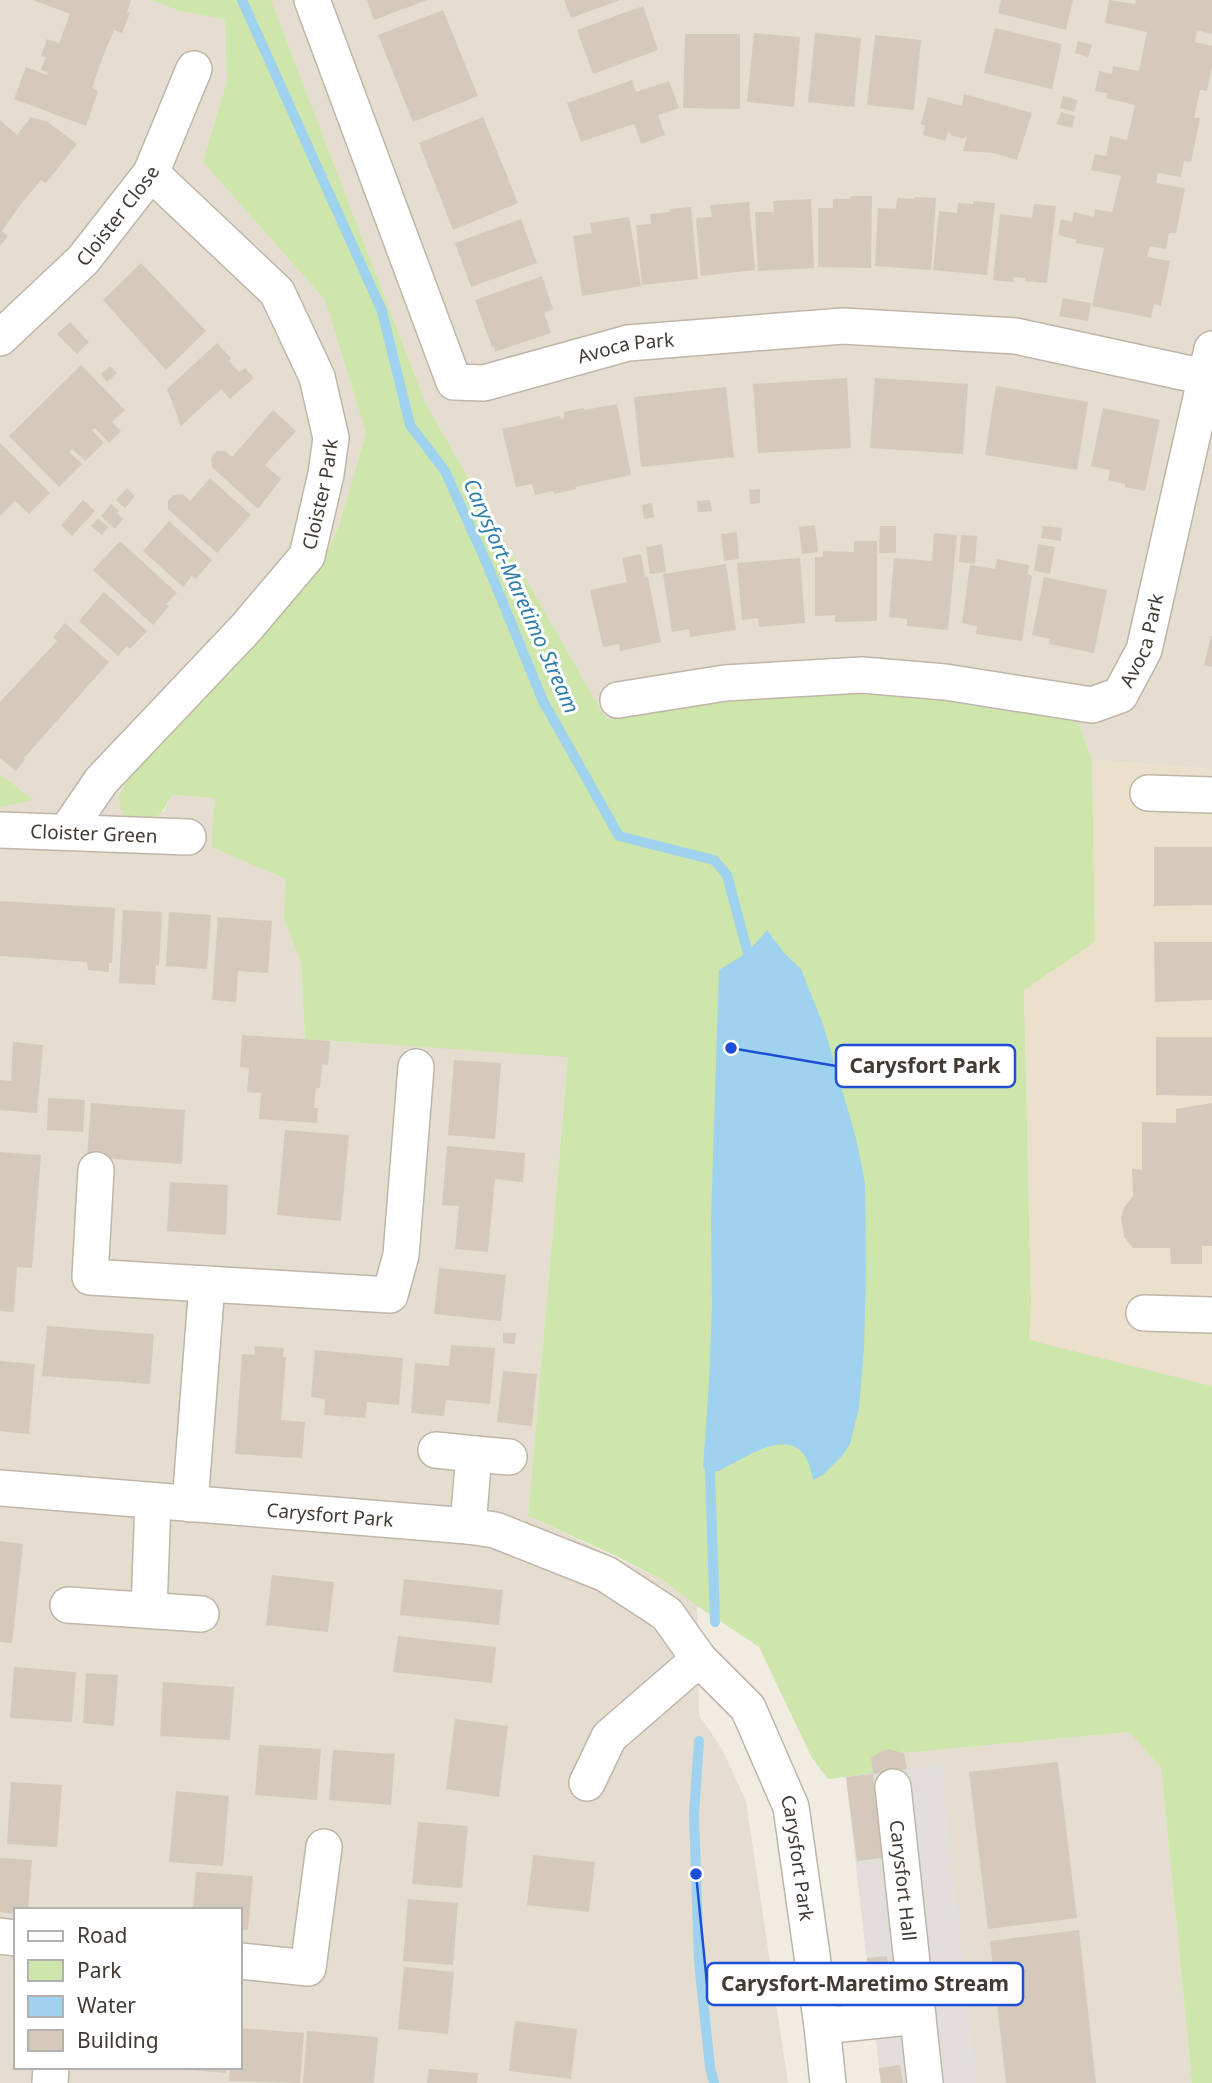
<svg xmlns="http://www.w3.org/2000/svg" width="1212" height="2083" font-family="'Noto Sans',sans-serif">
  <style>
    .residential { fill: #e5ddd0; fill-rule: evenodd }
    .education { fill: #eae0cc }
    .green { fill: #cee5ab }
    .parking { fill: #e1dedb }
    .water { fill: #9ed2ee }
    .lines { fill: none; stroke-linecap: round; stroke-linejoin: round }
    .stream { stroke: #9ed2ee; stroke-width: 10 }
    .building { fill: #d5c9bb }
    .minor-casing { stroke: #bfb5a8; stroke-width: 38 }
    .minor { stroke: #fff; stroke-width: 35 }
    .labels { text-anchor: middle; stroke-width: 6; stroke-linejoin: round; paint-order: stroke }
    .street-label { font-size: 19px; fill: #423b33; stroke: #fff }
    .water-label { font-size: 21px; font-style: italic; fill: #2f7dab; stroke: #fff }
    .leader { fill: none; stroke: #1d4ed8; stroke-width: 2.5 }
    .callout-dot { fill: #1d4ed8; stroke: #fff; stroke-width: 2.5 }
    .callout { fill: #fff; stroke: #1d4ed8; stroke-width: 2.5 }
    .callout-label { font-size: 21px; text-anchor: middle; font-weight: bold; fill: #423b33 }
  </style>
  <rect width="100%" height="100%" fill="#f1ece2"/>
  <!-- residential -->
  <path class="residential" d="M0 0H151L179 11 225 18 227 81 203 162 325 300 366 433 339 526 317 573 129 778 120 791 164 812 172 795 216 798 211 847 287 879 284 918 301 963 305 1039 568 1056 528 1516 663 1580 697 1606 699 1715 722 1749 746 1801 788 2083H0ZM16 1910H240V2067H16Z
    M271 0H1212V769L1092 760 1078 722 639 715 606 719 425 402Z
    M1129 1732 1161 1767 1192 2083H881L846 1777 872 1774 871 1758 878 1753 888 1749 904 1753Z"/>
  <!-- education -->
  <path class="education" d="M1092 760 1212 769V1386L1029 1341 1031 1304 1024 989 1095 942Z"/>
  <!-- green -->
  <path class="green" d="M151 0H271L425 402 606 719C689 709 771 690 856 691 931 691 1005 709 1078 722L1092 760 1095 942 1024 990 1031 1304 1029 1340 1212 1386V2083H1192L1161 1767 1129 1732 904 1753C891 1749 882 1749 871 1758L873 1774 828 1779 812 1758 759 1647 697 1606 663 1580 614 1555 528 1516 568 1057 305 1039 301 963 284 918 286 879 211 847 215 798 172 795C159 820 152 824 125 817 116 800 118 794 129 778L317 573 339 526 366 433 325 300 203 162 227 81 225 19 179 11Z
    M0 775 34 800 0 807Z"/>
  <!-- parking -->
  <path class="parking" d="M941 1764 977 2083H881L846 1777Z"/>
  <!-- water -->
  <path class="water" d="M767 930 784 953 801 969 823 1024 856 1138 865 1183 866 1273 864 1347 859 1408 850 1444 842 1456 823 1475 813 1480C803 1417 754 1453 719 1471H710L703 1468 709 1383 712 1306 711 1220 719 970 747 953Z"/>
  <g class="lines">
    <!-- stream -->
    <path class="stream" d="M242 0 382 311 410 425 445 471 487 564 543 701 619 836 714 860 727 875 751 965
      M715 1622 710 1471 717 1459
      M699 1741 694 1814 699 1962 710 2067 714 2083"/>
  </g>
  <!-- building -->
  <path class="building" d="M33 0H131L127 12 130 13 122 33 114 30 102 59 92 88 98 91 86 126 14 99 26 67 47 75 48 72 41 70 46 57 41 56 47 39 59 43 70 14Z
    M367 0H427L374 20Z
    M564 0H620L571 18Z
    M1001 0H1073L1066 30 998 13Z
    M1109 0 1135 4 1136 0H1212V34L1197 30 1195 42 1212 46V66L1207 91 1200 90 1194 118H1200L1191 162 1184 161 1181 177 1158 173 1156 183 1185 188 1176 233H1169L1166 249 1150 246 1147 257 1170 261 1161 306 1154 304 1151 318 1092 306 1104 248 1075 243 1077 240 1058 235 1061 219 1072 222 1074 212 1094 217 1095 209 1112 212 1121 176 1091 170 1095 154 1106 156 1110 136 1127 140 1135 105 1106 98 1107 93 1095 91 1099 71 1112 74 1113 66 1139 71 1147 32 1105 23Z
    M643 6 658 50 593 74 577 30Z
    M443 10 478 96 413 122 378 35Z
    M995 28 1062 44 1052 89 984 73Z
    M754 33 800 37 794 107 747 102Z
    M815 33 861 38 854 107 808 102Z
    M685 34H740V109L683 108Z
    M875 35 921 40 914 110 867 105Z
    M1078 41 1092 45 1088 57 1075 53Z
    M632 80 636 92 669 81 679 108 658 115 665 135 641 144 634 124 581 142 567 103Z
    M964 94 1032 113 1017 160 994 153 963 151 967 137 965 136 964 139 950 135 951 133 948 132 945 141 923 135 925 126 921 124 928 97 962 106Z
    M1063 96 1078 100 1074 112 1060 108Z
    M1061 112 1075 116 1072 128 1057 124Z
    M31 117 48 122 77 144 46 183 41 180 20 205 2 231 8 236 0 246V120L17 135Z
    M483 117 518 203 453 230 419 143Z
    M851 196H872L871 268 818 267V208H833V199H850Z
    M915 197 936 198 931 270 875 266 878 208 896 209 897 198 914 199Z
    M811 199 814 268 758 271 755 212H774L773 201Z
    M973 201 995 203 987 275 933 270 939 211 957 213 958 203 973 204Z
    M749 202 755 270 701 276 696 218 712 217 710 205Z
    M1034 204 1056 206 1047 283 1025 281 1026 278 1014 277 1013 282 993 280 1000 214 1032 218Z
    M691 207 698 279 642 285 636 225 651 224 650 214 670 212 669 209Z
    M629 217 641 286 582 296 573 236 592 233 590 223Z
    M521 219 537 263 471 287 455 243Z
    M141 263 206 331 166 370 103 300Z
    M542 276 553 309 544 313 551 333 495 352 494 347H492L475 300Z
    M1063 298 1091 303 1088 321 1059 316Z
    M70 322 89 342 77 354 57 334Z
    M217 343 231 358 229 361 239 372 245 368 254 378 230 399 221 389 181 426 167 389Z
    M81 365 125 410 112 422 121 431 109 443 95 428 92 430 104 443 85 461 72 449 69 452 82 464 59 487 9 436Z
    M110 366 117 373 107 382 101 374Z
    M847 378 851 448 758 453 753 384Z
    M875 378 968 384 963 454 870 448Z
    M996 386 1088 402 1077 470 985 455Z
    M726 387 734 457 641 467 634 397Z
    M617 404 631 475 575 487 576 489 554 494 553 491 535 495 532 484 516 487 502 429 560 416 561 419 564 418V412L583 408 585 410Z
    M1103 408 1160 420 1145 491 1125 487V484L1108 480 1110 470 1091 466Z
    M273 410 296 431 265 465 281 479 258 509 212 467 211 458 217 451H225L232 457Z
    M0 443 50 493 29 514 15 501 0 516Z
    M210 478 251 515 217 553 168 509V501L173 495 183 494 190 501Z
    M127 488 135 496 125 508 116 500Z
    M760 489V503L750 504 749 490Z
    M83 500 95 511 72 536 61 525Z
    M710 500 712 511 698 512 697 501Z
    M652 503 654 517 644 519 642 505Z
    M111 504 119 511 117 513 123 519 115 529 101 516Z
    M98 518 108 527 102 535 91 526Z
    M169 521 212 560 196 579 192 576 183 587 143 551Z
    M815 525 818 552 802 554 799 527Z
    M880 526H896V553H879Z
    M1043 526 1062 528 1061 541 1041 538Z
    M737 532 739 559 724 561 721 534Z
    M934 533 957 535 948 630 907 626V619L889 617 894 558 932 561Z
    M961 535 977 536 975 564 959 562Z
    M120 541 177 593 166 604 169 606 153 625 93 570Z
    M854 541H877V621L835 622V615L815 616V557H823V551L854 552Z
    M662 544 666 572 650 574 646 547Z
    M1038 544 1055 547 1050 574 1034 571Z
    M641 554 645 578 648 577 661 642 620 651 619 644 603 647 590 590 627 582 622 558Z
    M800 558 805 623 759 627 758 618 742 620 737 563Z
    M997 559 1029 565 1028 574 1032 576 1022 641 976 634 977 626 962 623 970 565 995 569Z
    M726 564 736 630 690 637 689 629 672 632 663 574Z
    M1044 577 1107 590 1094 653 1049 644 1050 639 1032 635Z
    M104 592 147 631 130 649 127 646 118 656 79 621Z
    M65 623 109 662 24 758 25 760 16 771 0 758V702L57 641 53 637Z
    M1211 636H1212V667L1204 665Z
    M1154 847H1212V905L1154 906Z
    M0 901 115 908 112 963H109V972L88 970 87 962 0 956Z
    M123 910 162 912 159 966 156 965 155 985 119 983Z
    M169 912 211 915 207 969 166 966Z
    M218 917 272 921 268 973 238 971 236 1002 212 1000Z
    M1154 942H1212V1000L1155 1002Z
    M242 1035 330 1041 328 1065 322 1064 320 1088H316L314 1108H318L317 1123 259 1119 261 1093 247 1092 249 1068 240 1067Z
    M1156 1037H1212V1096L1156 1095Z
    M13 1042 43 1045 37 1113 0 1110V1080L11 1081Z
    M454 1060 501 1063 495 1139 448 1135Z
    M48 1098 85 1100 83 1132 47 1130Z
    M91 1103 185 1110 182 1164 87 1157Z
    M1212 1103V1246H1202V1264H1171L1170 1248H1133L1124 1237 1121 1217 1124 1208 1133 1196 1132 1169 1142 1170V1122L1176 1123V1109Z
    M285 1130 349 1135 341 1221 277 1215Z
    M447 1146 525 1153 523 1182 495 1179 488 1252 455 1249 459 1206 442 1205Z
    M0 1152 41 1155 32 1268 17 1267 14 1312 0 1311Z
    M170 1182 228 1185 226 1235 167 1231Z
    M439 1268 506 1275 501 1321 434 1314Z
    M47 1326 154 1334 150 1384 42 1376Z
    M503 1333H516L515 1344 503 1343Z
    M451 1345 495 1348 490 1404 446 1400 444 1416 411 1413 415 1363 449 1366Z
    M255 1346 284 1348 283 1357H286L281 1420 305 1422 302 1458 235 1454 242 1354 254 1355Z
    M315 1350 403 1358 399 1405 367 1402 365 1418 324 1415 325 1399 311 1397Z
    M0 1361 35 1364 29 1434 0 1431Z
    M503 1371 537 1374 532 1426 497 1422Z
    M0 1541 23 1544 12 1643 0 1642Z
    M272 1575 334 1582 328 1632 266 1625Z
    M404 1579 503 1590 499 1625 400 1615Z
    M398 1636 496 1647 492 1683 393 1672Z
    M14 1667 76 1672 72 1722 10 1718Z
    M86 1673 118 1675 114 1726 83 1723Z
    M163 1682 234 1687 230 1740 160 1736Z
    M455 1719 508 1726 499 1797 446 1789Z
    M259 1745 321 1749 317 1800 255 1795Z
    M888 1749 904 1753 907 1769 873 1774 882 1858 857 1861 846 1777 873 1774 871 1758 878 1753Z
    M333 1750 395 1754 391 1805 329 1800Z
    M1058 1762 1077 1918 988 1929 969 1772Z
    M11 1782 62 1785 57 1847 7 1844Z
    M176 1791 229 1796 223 1866 169 1862Z
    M418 1822 468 1826 462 1888 412 1884Z
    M533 1855 595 1862 589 1912 527 1905Z
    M0 1858 32 1860 28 1910H16V1914L0 1912Z
    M196 1872 253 1876 248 1930 240 1929V1910H193Z
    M408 1899 458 1903 453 1965 403 1961Z
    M1079 1930 1096 2083H1006L990 1941Z
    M887 1956 889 1976 869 1978 867 1958Z
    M404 1967 454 1972 448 2034 398 2029Z
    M515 2021 577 2029 571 2079 509 2071Z
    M240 2028 304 2033 300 2083 229 2081 230 2067H240Z
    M307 2031 378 2037 374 2083H303Z
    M900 2065 903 2083H881L879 2068Z
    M177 2067H226V2073L177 2069Z
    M429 2069 478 2073 477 2083H427Z"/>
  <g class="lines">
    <defs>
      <g id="minor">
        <path id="s1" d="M312 0 454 382 484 383 628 343 843 326 1016 336 1205 377"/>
        <path id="s2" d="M0 338 83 260 151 173 194 69"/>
        <path id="s3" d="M618 700 725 683 862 675 945 682 1092 705 1120 695 1144 650 1212 349"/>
        <path d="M1148 793 1212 795"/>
        <path id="s4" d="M0 830 188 837"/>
        <path id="s5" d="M67 831 101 781 246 628 307 556 326 474 331 438 317 377 277 292 151 173"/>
        <path d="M96 1170 90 1277 390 1295 401 1255 416 1067"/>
        <path d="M1144 1313 1212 1315"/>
        <path d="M436 1450 474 1454"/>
        <path id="s6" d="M0 1488 468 1526 495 1530 606 1574 667 1614 699 1659 748 1708 791 1807 822 2026 828 2083"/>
        <path d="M190 1504 207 1284"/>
        <path d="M468 1526 474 1454 509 1457"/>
        <path d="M68 1605 201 1614"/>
        <path d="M149 1610 153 1501"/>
        <path d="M587 1783 609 1737 699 1659"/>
        <path id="s7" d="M893 1787 925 2083"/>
        <path d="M0 1936 16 1938"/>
        <path d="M240 1961 308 1968 324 1847"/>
        <path d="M822 2026 918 2016"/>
        <path d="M50 2083 51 2067"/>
      </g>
    </defs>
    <!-- minor casing -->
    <use href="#minor" class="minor-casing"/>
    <!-- minor -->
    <use href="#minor" class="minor"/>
  </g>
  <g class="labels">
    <!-- street labels -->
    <g class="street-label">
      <text dy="7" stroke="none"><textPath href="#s2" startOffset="170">Cloister Close</textPath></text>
      <text dy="7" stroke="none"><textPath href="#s1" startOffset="584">Avoca Park</textPath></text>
      <text dy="7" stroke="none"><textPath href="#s5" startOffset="429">Cloister Park</textPath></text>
      <text dy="7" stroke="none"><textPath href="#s3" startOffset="567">Avoca Park</textPath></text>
      <text dy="7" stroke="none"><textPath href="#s4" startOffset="94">Cloister Green</textPath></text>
      <text dy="7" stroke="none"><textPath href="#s6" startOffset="331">Carysfort Park</textPath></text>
      <text dy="7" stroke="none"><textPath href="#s6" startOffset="973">Carysfort Park</textPath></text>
      <text dy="7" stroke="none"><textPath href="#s7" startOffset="94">Carysfort Hall</textPath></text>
    </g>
    <!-- water labels -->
    <g class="water-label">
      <text transform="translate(521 596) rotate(66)" y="7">Carysfort-Maretimo Stream</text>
    </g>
  </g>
  <!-- callouts -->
  <path class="leader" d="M731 1048L836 1066M696 1874L707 1984"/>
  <g class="callout-dot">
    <circle cx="731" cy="1048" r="7"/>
    <circle cx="696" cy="1874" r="7"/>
  </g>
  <g class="callout">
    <rect x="836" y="1045" width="179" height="42" rx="7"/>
    <rect x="707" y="1963" width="316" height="42" rx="7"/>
  </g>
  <g class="callout-label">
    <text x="925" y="1073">Carysfort Park</text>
    <text x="865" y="1991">Carysfort-Maretimo Stream</text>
  </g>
  <!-- legend -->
  <rect x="14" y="1908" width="228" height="161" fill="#ffffff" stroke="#b3b1ad" stroke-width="2"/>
  <rect x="28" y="1931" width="35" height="10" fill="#ffffff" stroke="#b3b1ad" stroke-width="2"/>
  <text x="77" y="1943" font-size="21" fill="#423b33">Road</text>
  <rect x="28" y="1960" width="35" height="21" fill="#cee5ab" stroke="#b3b1ad" stroke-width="2"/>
  <text x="77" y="1978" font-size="21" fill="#423b33">Park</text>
  <rect x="28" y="1996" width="35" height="21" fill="#9ed2ee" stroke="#b3b1ad" stroke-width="2"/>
  <text x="77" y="2013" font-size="21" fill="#423b33">Water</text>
  <rect x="28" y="2030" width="35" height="21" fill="#d5c9bb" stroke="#b3b1ad" stroke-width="2"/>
  <text x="77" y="2048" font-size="21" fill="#423b33">Building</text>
</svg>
